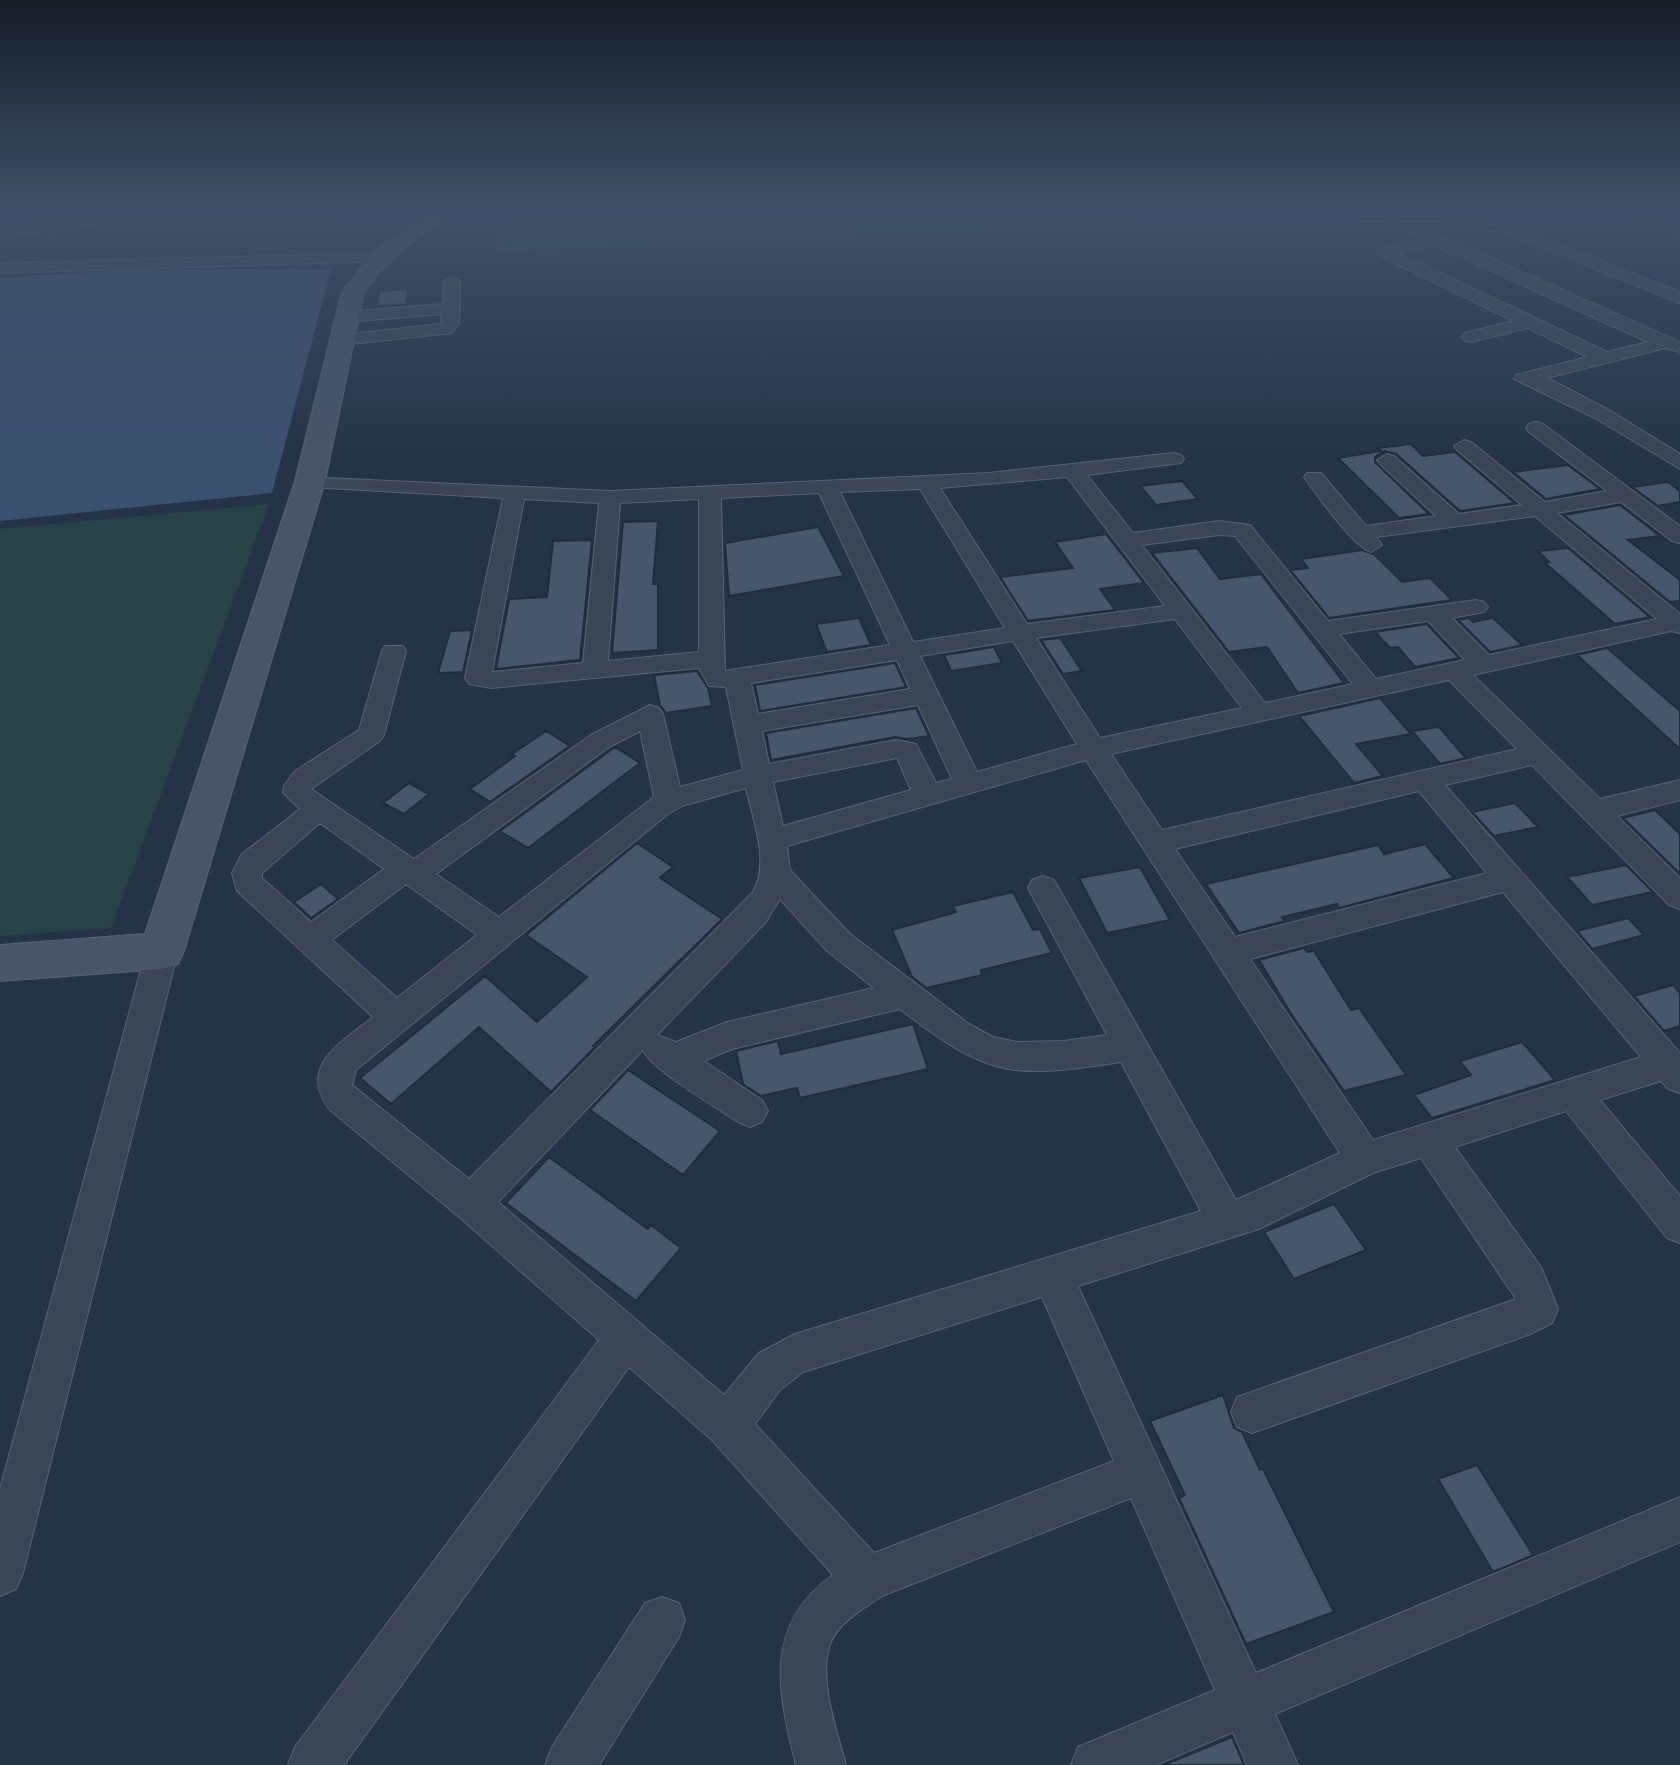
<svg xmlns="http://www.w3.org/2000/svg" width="1680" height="1765" font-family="'DejaVu Sans',sans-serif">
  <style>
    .green { fill: #284347 }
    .water { fill: #3b506f }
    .building { fill: #48556a; stroke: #212c3d; stroke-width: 2 }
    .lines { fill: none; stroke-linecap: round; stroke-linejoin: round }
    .street-casing { stroke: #596372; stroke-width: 2 }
    .secondary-casing { stroke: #596372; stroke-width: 2 }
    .street { fill: #3b4555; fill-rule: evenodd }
    .secondary { fill: #495468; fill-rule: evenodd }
  </style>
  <rect width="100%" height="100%" fill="#263346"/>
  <!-- green -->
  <path class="green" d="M508 210H1126L1134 224 491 253Z
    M269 504 111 928 0 936V529Z"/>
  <!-- water -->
  <path class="water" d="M331 269 272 493 0 521V278L128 270Z"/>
  <!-- building -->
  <path class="building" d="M408 289 406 304 377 306 379 291Z
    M1411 444 1423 456 1455 452 1515 503 1460 511 1396 454 1385 451 1375 457V462L1429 514 1399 518 1338 458 1381 451 1377 448Z
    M1568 465 1600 489 1546 499 1513 472Z
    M1182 481 1198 499 1156 505 1140 486Z
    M1668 482 1680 491V502L1658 506 1632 487Z
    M1620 505 1660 536 1628 540 1680 580V601L1670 602 1564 515Z
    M658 521 653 584H658V650L612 653 623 522Z
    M818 527 844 576 729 596 725 543Z
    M1106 534 1144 583 1100 589 1115 610 1028 621 1000 577 1073 568 1055 542Z
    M592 540 580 660 496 669 509 599 547 597 553 541Z
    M1197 548 1220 579 1261 574 1344 683 1298 693 1267 647 1229 652 1152 553Z
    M1568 548 1650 617 1615 624 1544 562H1549L1538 551Z
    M1362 550 1374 554 1402 582 1430 578 1452 600 1329 618 1290 570 1308 568 1301 559Z
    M859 618 871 645 827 652 816 624Z
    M1469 618 1473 622 1493 618 1522 645 1490 652 1458 620Z
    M1427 624 1459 658 1415 667 1398 647 1390 648 1375 632Z
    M472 630 463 672 438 673 450 631Z
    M1060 638 1082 671 1063 674 1041 640Z
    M994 647 1002 663 951 671 944 655Z
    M1607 648 1680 711V749L1577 655Z
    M895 663 906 687 760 711 755 685Z
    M697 671 708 688 712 706 666 713 660 705 654 675Z
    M1380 698 1411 734 1356 744 1383 776 1354 783 1299 716Z
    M916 708 929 736 908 739 895 737 771 760 766 733Z
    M1439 727 1466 758 1440 764 1412 731Z
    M546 731 570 746 490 802 470 789 515 756 512 754Z
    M615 747 640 763 528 848 500 831Z
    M409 783 429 794 404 814 383 803Z
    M1515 803 1538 827 1494 836 1472 812Z
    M1655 810 1680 834V874L1623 818Z
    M637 843 673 867 660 878 722 919 593 1046 595 1047 551 1092 479 1027 391 1104 360 1078 485 976 537 1022 587 977 526 935Z
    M1425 844 1454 878 1339 908 1337 904 1282 917 1285 921 1239 933 1206 884 1378 845 1384 854Z
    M1626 865 1653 892 1592 905 1567 877Z
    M1140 867 1170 920 1107 933 1079 878Z
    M321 884 338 899 311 918 294 902Z
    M1013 892 1033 930 1040 929 1052 953 981 970 982 975 927 988 912 977 892 930 956 912 953 906Z
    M1628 918 1644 935 1592 949 1577 931Z
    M1304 948 1307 952 1314 951 1351 1010 1359 1008 1406 1075 1344 1091 1290 1012 1259 960Z
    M1673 985 1680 993V1026L1664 1031 1634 996Z
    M913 1024 928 1069 800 1098 797 1088 761 1096 743 1084 736 1051 778 1041 781 1054Z
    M1522 1042 1555 1080 1432 1118 1414 1095 1471 1075 1460 1061Z
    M628 1070 720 1131 683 1175 590 1110Z
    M549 1157 648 1229 651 1225 681 1248 636 1301 506 1203Z
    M1334 1204 1366 1250 1294 1279 1264 1232Z
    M1223 1395 1234 1428 1242 1432 1260 1470 1263 1469 1334 1612 1246 1644 1179 1498 1185 1495 1150 1421Z
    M1477 1465 1533 1555 1493 1572 1438 1479Z
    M1232 1737 1244 1765H1166V1764Z"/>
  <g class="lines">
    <defs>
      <path id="street" d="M405 210H422L435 221 433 224H423Z
        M1562 210H1580L1582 213 1575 217Z
        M1618 210H1638L1680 227V237Z
        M150 211 334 213 341 217 334 221 150 219 0 237V227Z
        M1359 221 1504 223 1680 292V303L1502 231 1427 230 1680 342V352L1665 348 1547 378 1609 410 1680 454V469L1595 418 1514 379 1516 375 1588 357 1528 328 1471 342 1465 341 1462 337 1465 333 1514 321 1378 255V249L1421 239 1407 230 1354 228V222ZM1434 245 1648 342 1607 352 1398 253Z
        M379 253 385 255V261L0 273V263Z
        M452 276 460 281 459 324 452 333 342 345 333 340 342 335 441 324 442 314 347 322 339 317 347 312 443 304 444 281Z
        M1536 422 1543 424 1680 526V543L1672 541 1621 502 1557 513 1680 614V633L1671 631 1473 675 1600 799 1680 780V800L1617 816 1680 878V909L1669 905 1532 765 1445 785 1680 1053V1093L1668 1089 1661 1081 1600 1100 1680 1196V1243L1667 1238 1566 1111 1455 1147 1541 1267 1558 1309 1552 1323 1528 1335 1252 1433 1237 1427 1231 1412 1237 1397 1516 1299 1421 1158 1373 1173 1259 1229 1078 1286 1256 1673 1680 1497V1542L1275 1714 1298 1765H1247L1233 1732 1156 1765H1071L1078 1747 1215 1690 1131 1498 882 1596C865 1608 839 1622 831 1642 817 1675 837 1732 846 1765H796C778 1693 762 1625 833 1575L713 1441 629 1367 344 1765H288L295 1747 599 1340 458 1216 330 1110C296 1067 342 1042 373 1017L237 891 232 873 242 854 300 809 283 793 284 786 295 771 359 730 382 651 385 646H403L406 651 384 735 380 741 311 789 414 859 591 735 650 705 659 708 663 714 680 787 743 770 726 687 709 686 699 668 491 688 469 684 465 678 503 498 310 487 303 485 300 481 303 477 610 491 989 473 1174 453 1181 455 1184 459 1181 463 1087 475 1133 533 1219 521 1250 525 1328 621 1476 600 1484 602 1488 607 1484 612 1452 618 1489 655 1657 619 1535 516 1376 537 1382 545 1371 552C1354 547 1316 494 1304 477L1307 473H1321L1366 526 1436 516 1380 464 1377 460 1387 454 1394 456 1459 514 1522 505 1457 450 1454 446 1464 440 1471 442 1545 502 1607 491 1529 432 1526 428 1529 424ZM1067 477 1165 606 1027 624 940 488ZM920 489 1005 628 913 642 840 492ZM819 493 890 645 725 671 721 498ZM524 499 599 503 583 663 492 672ZM699 499V652L608 661 620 503ZM1219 535 1235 536 1353 684 1265 703 1142 545ZM1175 619 1242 708 1100 738 1036 638ZM1428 621 1465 660 1376 679 1339 634ZM1013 641 1077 744 977 772 920 656ZM897 660 910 689 758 714 751 683ZM1449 680 1517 749 1162 830 1111 754ZM918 705 952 779 936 783 916 744 896 740 769 764 762 731ZM640 731 654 797 499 917 436 874 609 747ZM897 758 911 790 783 826 773 782ZM1086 760 1340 1153 1236 1200 1054 880 1043 876 1032 880 1028 888 1107 1035 1063 1041 1017 1042 993 1037 969 1024 849 933 790 870 787 846ZM746 788C753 820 770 862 753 892L469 1179 352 1085 356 1070 668 814 682 806ZM1419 791 1487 873 1235 937 1175 849ZM320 823 384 869 311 922 262 878V873ZM406 884 477 935 397 998 332 940ZM1503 892 1641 1057 1373 1140 1250 959ZM780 899 827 951 874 988 727 1022 676 1042 657 1035 765 923ZM900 1009C989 1078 1012 1079 1121 1062L1201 1211 795 1334 759 1353 724 1395 498 1202 643 1050C652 1070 716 1107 738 1122L750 1127 762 1122 768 1111 762 1100 704 1061 732 1049ZM1042 1297 1114 1461 874 1553 755 1424 780 1390 803 1372Z
        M162 938 173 942 178 951 23 1573 16 1589 0 1596V1489L146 951 151 942Z
        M662 1597 679 1603 685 1620 679 1637 599 1765H545L552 1747 645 1603Z"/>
      <path id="secondary" d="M434 210H459L403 249 380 271 364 292 325 481 184 951 178 964 162 969 0 981V945L145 934 295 481 342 292 376 250Z"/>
    </defs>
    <!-- street casing -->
    <use href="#street" class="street-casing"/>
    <!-- secondary casing -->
    <use href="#secondary" class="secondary-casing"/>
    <!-- street -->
    <use href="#street" class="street"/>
    <!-- secondary -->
    <use href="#secondary" class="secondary"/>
  </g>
  <!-- sky -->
  <linearGradient id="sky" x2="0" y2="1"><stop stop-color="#151c26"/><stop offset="0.46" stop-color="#415068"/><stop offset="1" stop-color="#415068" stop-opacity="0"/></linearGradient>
  <rect width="1680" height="457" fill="url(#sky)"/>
</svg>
